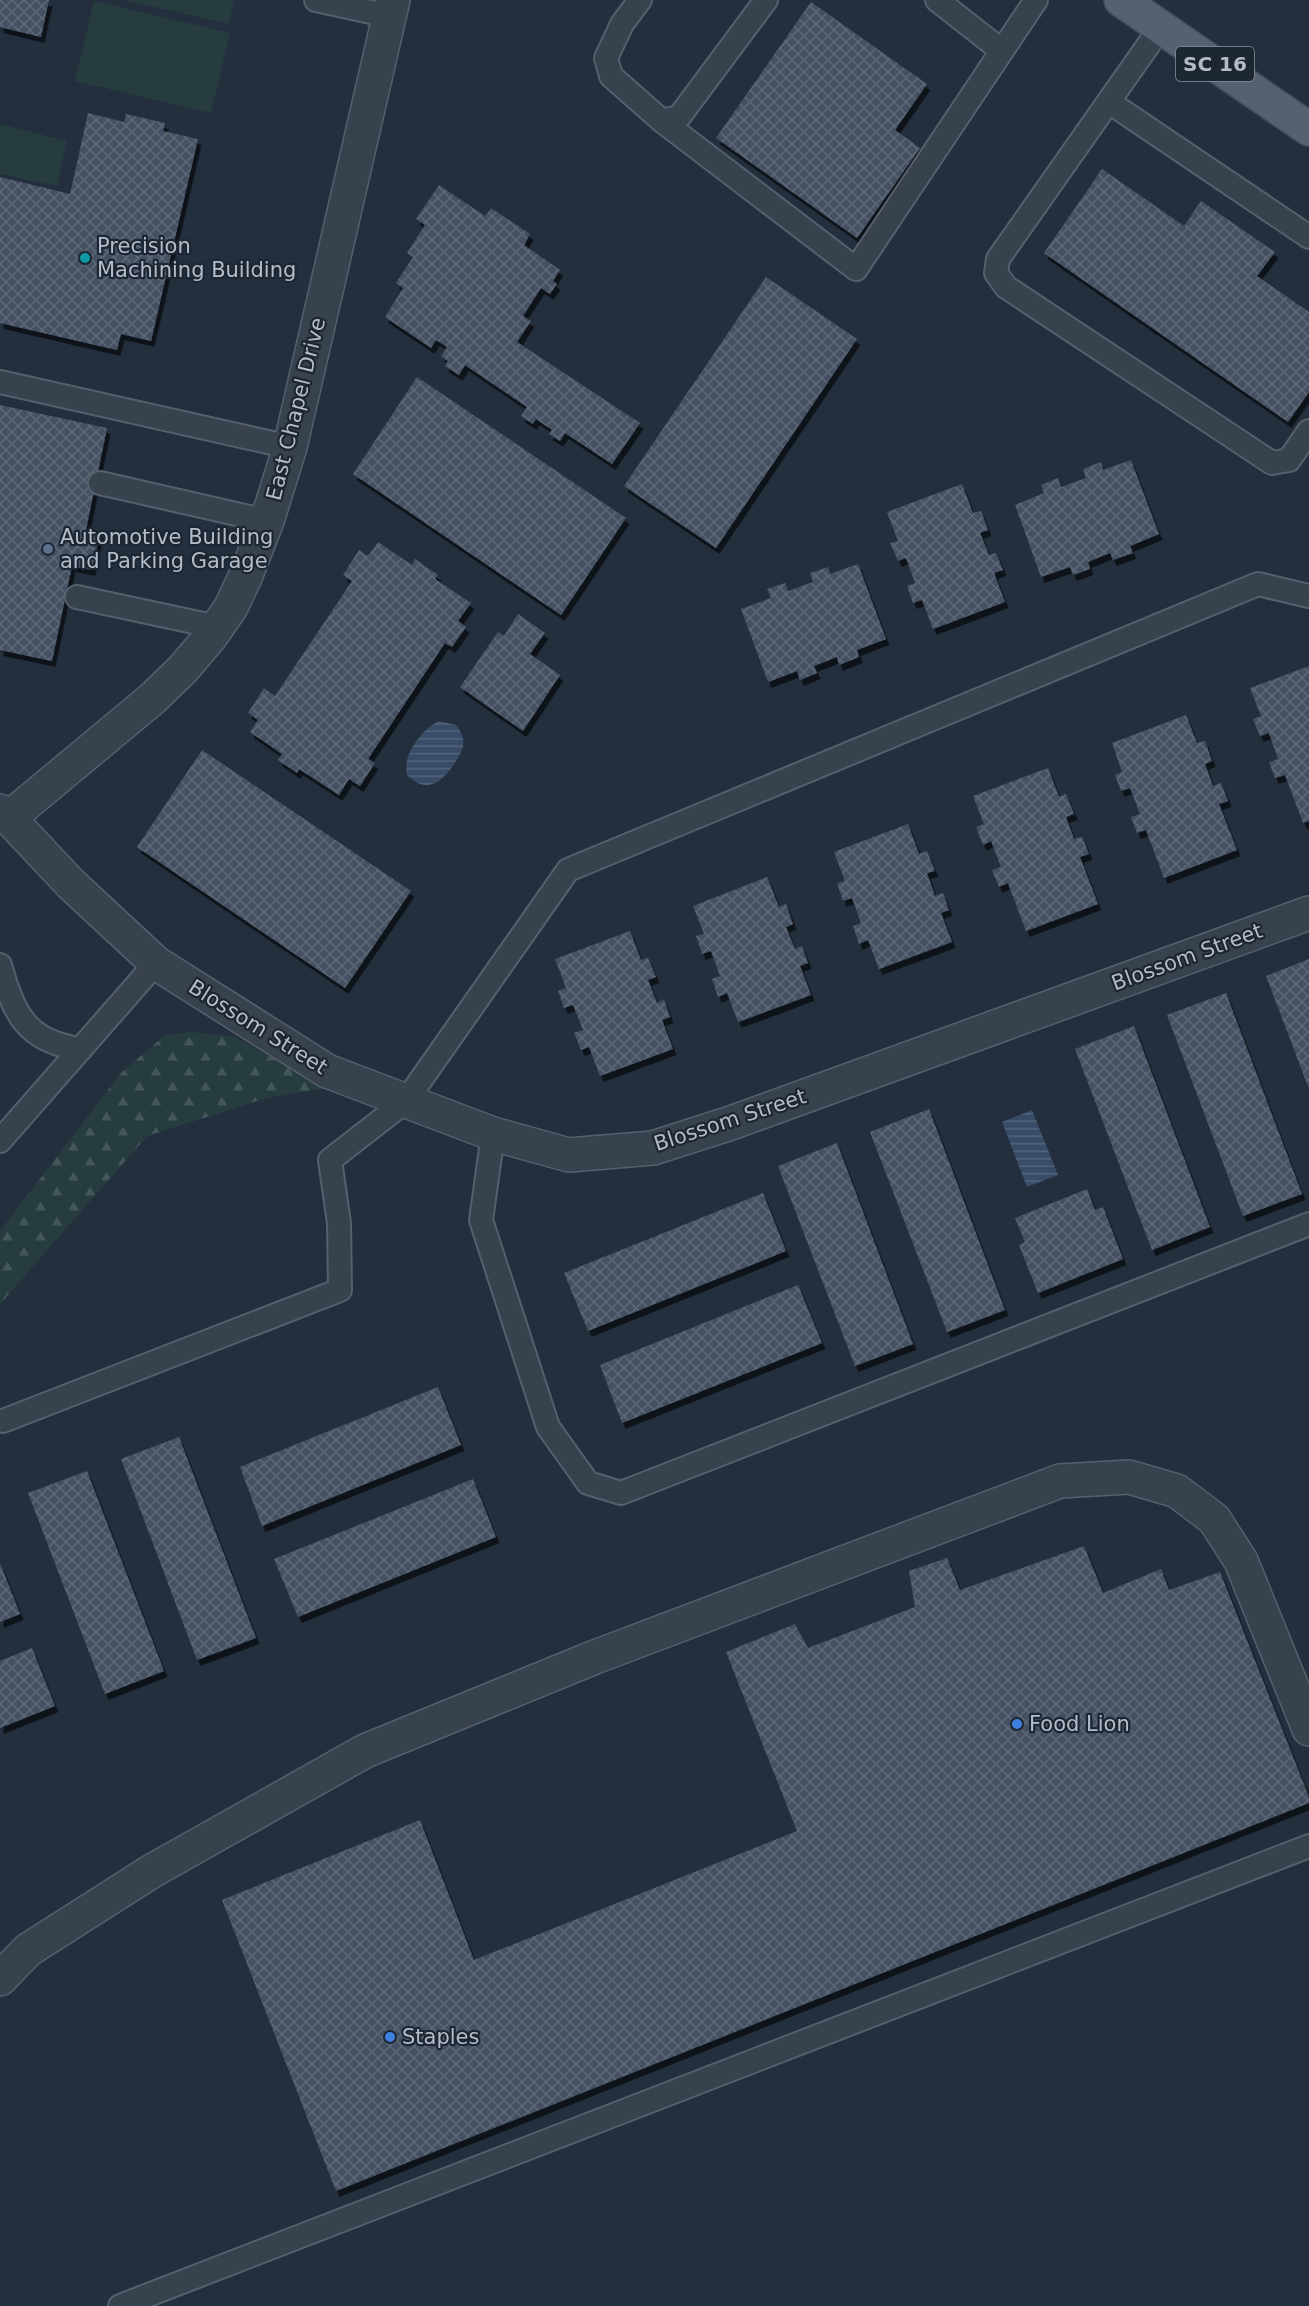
<svg xmlns="http://www.w3.org/2000/svg" width="1309" height="2306" font-family="'DejaVu Sans',sans-serif">
  <style>
    .grass { fill: #263c3f }
    .forest { fill: url(#forest-firs) }
    .water { fill: url(#water-rules) }
    .building { fill: url(#building-cross-hatch); filter: url(#shadow) }
    .lines { fill: none; stroke-linecap: round; stroke-linejoin: round }
    .lane-casing { stroke: #565f6c; stroke-width: 26 }
    .street-casing { stroke: #565f6c; stroke-width: 36 }
    .primary-casing { stroke: #414a57; stroke-width: 36 }
    .lane { stroke: #38414e; stroke-width: 22 }
    .street { stroke: #38414e; stroke-width: 33 }
    .primary { stroke: #56606e; stroke-width: 33 }
    .culture-dot { fill: #0f9aa8; stroke: #1d2633; stroke-width: 2 }
    .service-dot { fill: #5c6f8a; stroke: #1d2633; stroke-width: 2 }
    .shop-dot { fill: #3f7fe0; stroke: #1d2633; stroke-width: 2 }
    .labels { text-anchor: middle; stroke-width: 4.5; stroke-linejoin: round; paint-order: stroke }
    .shield { fill: #1d2633; stroke: #878f9c; stroke-width: 1.5 }
    .shield-label { font-size: 20px; font-weight: bold; fill: #b4bcc9 }
    .poi-label { font-size: 21px; fill: #b4bcc9; stroke: #1d2633; text-anchor: start }
    .street-label { font-size: 21px; fill: #b4bcc9; stroke: #1d2633 }
  </style>
  <defs>
    <pattern id="forest-firs" width="22" height="20" patternUnits="userSpaceOnUse" patternTransform="scale(1.5)"><rect width="22" height="20" fill="#263c3f"/><path d="M5 1l3.5 6h-7zM16 11l3.5 6h-7z" fill="#435659"/></pattern>
    <pattern id="water-rules" width="6" height="5" patternUnits="userSpaceOnUse" patternTransform="scale(1.5)"><rect width="6" height="5" fill="#394c67"/><path d="M0 2.5h6" fill="none" stroke="#53647b"/></pattern>
    <pattern id="building-cross-hatch" width="8" height="8" patternUnits="userSpaceOnUse" patternTransform="scale(1.5)"><rect width="8" height="8" fill="#455162"/><path d="M0 0l8 8M0 8l8-8" fill="none" stroke="#5d6877"/></pattern>
    <filter id="shadow"><feDropShadow dx="3.5" dy="6" stdDeviation="0" flood-color="#0009"/></filter>
  </defs>
  <rect width="100%" height="100%" fill="#242f3e"/>
  <!-- grass -->
  <path class="grass" d="M124 0H234L229 24Z
    M94 1 230 33 211 113 75 81Z
    M0 124 67 141 57 186 0 174Z"/>
  <!-- forest -->
  <path class="forest" d="M189 1032 233 1036 326 1088 267 1098 147 1136 0 1304V1231L121 1073 165 1035Z"/>
  <!-- water -->
  <path class="water" d="M439 721 456 725C469 741 463 751 452 767 439 785 425 793 407 775 402 755 421 730 439 721Z
    M1032 1110 1058 1175 1027 1187 1002 1122Z"/>
  <!-- building -->
  <path class="building" d="M0 0H49L41 37 0 27Z
    M811 2 927 84 895 130 920 148 857 238 716 138Z
    M88 113 124 122 126 114 165 123 163 131 198 139 151 341 121 334 117 350 0 323V177L70 194Z
    M1102 169 1184 226 1201 201 1275 252 1257 276 1309 312V392L1288 422 1044 253Z
    M439 185 485 216 491 208 530 234 524 245 560 270 553 281 557 284 550 294 541 288 523 316 531 321 517 342 640 423 612 464 565 433 560 441 549 434 552 430 536 419 533 424 521 416 527 407 465 365 459 375 445 366 448 361 441 356 447 347 436 340 431 348 385 317 403 288 396 283 413 257 407 253 425 225 416 219Z
    M766 277 857 339 716 548 624 486Z
    M417 377 626 518 561 615 353 474Z
    M0 405 107 428 86 530 100 532 92 570 72 566 52 661 0 650Z
    M1131 460 1159 534 1130 546 1133 553 1113 560 1110 553 1088 562 1090 569 1073 575 1070 567 1041 577 1015 505 1044 493 1041 485 1058 478 1061 487 1086 478 1083 469 1101 462 1103 470Z
    M962 484 973 513 981 511 988 530 980 533 989 555 996 553 1003 570 994 573 1005 602 933 629 922 600 913 603 907 586 915 583 906 558 898 561 890 543 898 541 887 512Z
    M378 542 412 565 415 559 438 575 435 579 471 603 458 621 466 627 452 647 445 643 368 759 375 763 360 786 349 779 339 795 299 769 297 773 278 760 282 754 250 732 258 720 248 713 264 688 275 696 352 581 343 575 359 550 368 556Z
    M858 564 886 639 857 650 859 657 839 665 837 657 814 666 817 673 800 680 797 671 768 682 741 609 771 598 767 589 785 583 788 591 813 582 810 573 828 567 830 574Z
    M518 614 545 633 530 654 560 675 523 731 460 687 498 632 504 636Z
    M1309 666V821L1303 823 1285 775 1275 778 1269 762 1278 759 1269 733 1260 736 1253 719 1261 716 1250 688Z
    M1186 715 1197 743 1205 741 1212 761 1205 764 1213 786 1221 783 1228 801 1219 804 1237 850 1164 878 1146 830 1137 833 1131 817 1140 814 1130 788 1121 791 1115 775 1122 772 1112 743Z
    M202 750 411 891 345 988 137 847Z
    M1048 768 1059 797 1066 794 1074 814 1066 817 1074 839 1082 837 1089 854 1080 857 1098 904 1026 931 1008 883 999 887 992 870 1001 867 991 841 983 845 976 827 984 824 973 796Z
    M908 824 919 854 927 851 935 871 927 873 935 896 943 893 949 910 941 913 952 942 879 969 868 940 859 944 853 926 861 923 852 898 843 901 837 883 845 881 834 852Z
    M767 877 779 907 786 904 793 924 786 927 795 949 802 946 808 963 800 966 811 995 738 1022 727 993 718 997 712 979 720 976 711 951 702 954 696 936 704 934 693 906Z
    M630 931 641 960 648 958 656 977 648 980 657 1003 664 1000 670 1017 662 1020 673 1049 600 1076 589 1047 581 1050 574 1033 583 1030 573 1005 564 1008 558 991 566 988 555 959Z
    M1309 959V1089L1266 976Z
    M1226 993 1302 1194 1243 1216 1167 1015Z
    M1134 1026 1210 1227 1152 1250 1075 1049Z
    M929 1109 1005 1310 947 1332 870 1132Z
    M837 1143 913 1344 855 1366 778 1166Z
    M1087 1189 1095 1210 1103 1207 1123 1259 1038 1293 1019 1245 1025 1242 1015 1218Z
    M763 1193 786 1251 588 1331 564 1273Z
    M798 1285 822 1343 622 1423 600 1365Z
    M438 1387 461 1445 262 1526 240 1467Z
    M179 1437 256 1638 197 1660 121 1459Z
    M87 1471 164 1671 105 1694 28 1493Z
    M473 1479 496 1537 298 1617 274 1559Z
    M1084 1546 1103 1593 1161 1569 1169 1590 1220 1572 1309 1797V1803L336 2191 222 1900 420 1820 474 1960 797 1831 726 1652 795 1624 808 1648 915 1607 909 1571 947 1558 960 1590Z
    M0 1563 20 1614 0 1622Z
    M32 1648 55 1706 0 1728V1661Z"/>
  <g class="lines">
    <defs>
      <path id="lane" d="M316 0 389 16
        M640 0 622 24 606 58 611 76 662 121 679 117 766 0
        M937 0 1002 51
        M1161 27 998 259 996 273 1006 287 1272 463 1289 460 1309 431
        M1109 102 1309 237
        M662 121 856 269 1036 0
        M0 382 290 447
        M100 483 267 521
        M77 597 217 627
        M0 965C14 1014 26 1042 81 1049
        M493 1134 481 1220 548 1427 588 1483 621 1493 1309 1224
        M0 1141 156 963
        M3 1421 340 1290 339 1223 330 1160 406 1101 568 870 1258 584 1309 596
        M120 2306 1309 1846"/>
      <path id="street" d="M0 811 9 818 152 699 183 669 211 636 231 607 246 575 267 521 290 447 393 0
        M9 818 71 884 156 963 327 1071 493 1134 569 1155 653 1148 731 1123 1309 913
        M0 1979 28 1950 152 1871 365 1751 595 1657 1060 1481 1129 1477 1177 1491 1214 1519 1241 1561 1309 1729"/>
      <path id="primary" d="M1121 0 1309 129"/>
    </defs>
    <!-- lane casing -->
    <use href="#lane" class="lane-casing"/>
    <!-- street casing -->
    <use href="#street" class="street-casing"/>
    <!-- primary casing -->
    <use href="#primary" class="primary-casing"/>
    <!-- lane -->
    <use href="#lane" class="lane"/>
    <!-- street -->
    <use href="#street" class="street"/>
    <!-- primary -->
    <use href="#primary" class="primary"/>
  </g>
  <!-- markers -->
  <circle class="culture-dot" cx="85" cy="258" r="6"/>
  <circle class="service-dot" cx="48" cy="549" r="6"/>
  <g class="shop-dot">
    <circle cx="1017" cy="1724" r="6"/>
    <circle cx="390" cy="2037" r="6"/>
  </g>
  <g class="labels">
    <!-- shield labels -->
    <rect class="shield" x="1176" y="47" width="78" height="34" rx="4.5"/>
    <g class="shield-label">
      <text x="1215" y="71">SC 16</text>
    </g>
    <!-- poi labels -->
    <g class="poi-label">
      <text x="97" y="253">Precision<tspan x="97" dy="24">Machining Building</tspan></text>
      <text x="60" y="544">Automotive Building<tspan x="60" dy="24">and Parking Garage</tspan></text>
      <text x="1029" y="1731">Food Lion</text>
      <text x="402" y="2044">Staples</text>
    </g>
    <!-- street labels -->
    <g class="street-label">
      <text transform="translate(296 409) rotate(-76)" y="7">East Chapel Drive</text>
      <text transform="translate(1187 957) rotate(-20)" y="7">Blossom Street</text>
      <text transform="translate(258 1027) rotate(32)" y="7">Blossom Street</text>
      <text transform="translate(730 1120) rotate(-18)" y="7">Blossom Street</text>
    </g>
  </g>
</svg>
